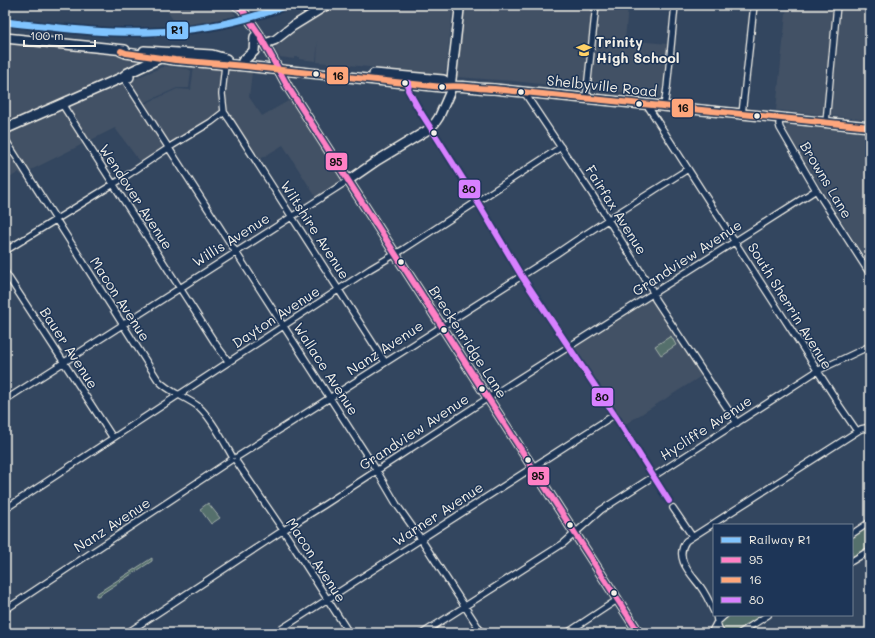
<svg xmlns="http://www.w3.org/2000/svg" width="875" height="638" font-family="Mali,sans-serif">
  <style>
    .built { fill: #425165 }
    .green { fill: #556f6c; stroke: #a4b0aa }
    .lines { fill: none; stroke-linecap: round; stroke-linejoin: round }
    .street-casing { stroke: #f4f1e8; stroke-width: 8 }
    .secondary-casing { stroke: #f4f1e8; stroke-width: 11 }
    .primary-casing { stroke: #f4f1e8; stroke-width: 12 }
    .street { stroke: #1d3557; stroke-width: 5.5 }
    .secondary { stroke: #1d3557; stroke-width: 8 }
    .primary { stroke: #1d3557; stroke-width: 9 }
    .bus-1-casing { stroke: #1d3557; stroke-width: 9 }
    .bus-2-casing { stroke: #1d3557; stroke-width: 9 }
    .bus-3-casing { stroke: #1d3557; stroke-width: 9 }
    .bus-1 { stroke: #ff80c5; stroke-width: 6 }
    .bus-2 { stroke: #fea67b; stroke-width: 6 }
    .bus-3 { stroke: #d880ff; stroke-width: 6 }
    .rail-1-casing { stroke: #1d3557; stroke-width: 10 }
    .rail-1 { stroke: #80c4ff; stroke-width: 7 }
    .bus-dot { fill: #f4f1e8; stroke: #1d3557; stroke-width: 1.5 }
    .labels { text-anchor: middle; stroke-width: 3; stroke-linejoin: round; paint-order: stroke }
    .poi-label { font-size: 14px; font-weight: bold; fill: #f4f1e8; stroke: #1d3557; text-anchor: start }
    .street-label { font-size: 14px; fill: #f4f1e8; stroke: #1d3557 }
    .line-badge { stroke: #1d3557; stroke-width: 1.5 }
    .pale-badge-label { font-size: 11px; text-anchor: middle; font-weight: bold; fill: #111 }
  </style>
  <rect width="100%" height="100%" fill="#33465f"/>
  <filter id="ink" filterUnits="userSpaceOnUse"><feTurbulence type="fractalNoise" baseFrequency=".025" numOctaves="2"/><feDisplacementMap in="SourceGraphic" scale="8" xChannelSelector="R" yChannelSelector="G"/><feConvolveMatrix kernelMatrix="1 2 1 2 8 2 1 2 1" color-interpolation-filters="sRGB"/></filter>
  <g filter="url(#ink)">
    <!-- built -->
    <path class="built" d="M163 5H229L236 16 186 26 176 24Z
      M332 5H453L446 72 441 74 317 62 318 41 316 61 299 59V57H294V59L280 57 275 49 276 43 316 17 315 15Z
      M462 5H491L490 14 492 5H628L625 40 668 44 662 97 513 81 456 77Z
      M787 5H870V120L776 110Z
      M5 43 128 55 138 58 139 60V65L5 123Z
      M165 66 188 69 191 71 189 88H177L143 103 129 81Z
      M194 66 252 72 249 97 262 116 290 100 341 175 340 181 316 197 283 145 260 159 226 109 217 113 197 128 140 162 115 128 21 175 19 172 5 181V135L123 84 138 107 177 89 191 90Z
      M786 125 870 133V266L786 132Z
      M649 299H653L703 375 624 425 574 349 575 345Z"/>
    <!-- green -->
    <path class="green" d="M671 336 676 345 661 355 655 346Z
      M208 503 220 518 211 524 200 509Z
      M870 525V548L852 559V536Z
      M152 558V561L98 596H96V594Z
      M729 615H765L736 633H723L720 625 721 621Z"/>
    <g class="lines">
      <defs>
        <path id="street" d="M123 77 377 471 397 505 421 539 482 633
          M409 83 408 90 418 108 477 201 521 275 617 419 669 501
          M524 92 592 194 651 288 655 299 737 423
          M586 98 596 5
          M62 104 217 346 229 362
          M647 105 835 398
          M664 106 667 88 675 5
          M224 112 231 122 385 362
          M742 114 754 5
          M780 118 779 124 780 128 816 190 870 274
          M826 122 837 5
          M5 139 158 380C170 393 186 397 199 407 211 417 224 442 232 456
          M5 251 120 180 173 145 211 122 224 112 222 94 225 65
          M5 272 113 438
          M5 400 349 180
          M837 402 857 431
          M237 457 556 254C599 224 644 197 688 169
          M236 461 283 530 349 633
          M673 508 692 536
          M5 509 370 269 404 249 561 147
          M852 534 870 522
          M852 561 870 550
          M5 610 231 460
          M714 612C710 603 706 594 700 586 690 573 674 558 686 541L861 429 870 427
          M716 615 718 626 721 633
          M127 633 279 533 324 505 488 398 816 190
          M275 633 614 415
          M423 633 564 543 601 510 654 476 817 371 870 346
          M567 633 617 600
          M711 633 717 622 725 615
          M740 633 768 615"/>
        <path id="secondary" d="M236 5 242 9 259 34 288 87 639 633
          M264 44 275 40 293 26 327 5
          M349 180 378 160 426 131 435 123 439 117 450 92 460 5"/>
        <path id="primary" d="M5 38 125 50
          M121 51 126 53 175 60 245 66 442 87C458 84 477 89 494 89L870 127
          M144 51 212 55 226 59
          M243 61 254 51 255 37
          M374 74 443 80 450 85
          M123 77 128 73 160 58
          M5 129 123 77H129"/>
      </defs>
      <!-- street casing -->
      <use href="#street" class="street-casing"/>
      <!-- secondary casing -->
      <use href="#secondary" class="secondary-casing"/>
      <!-- primary casing -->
      <use href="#primary" class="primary-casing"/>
      <!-- street -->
      <use href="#street" class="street"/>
      <!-- secondary -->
      <use href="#secondary" class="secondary"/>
      <!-- primary -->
      <use href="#primary" class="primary"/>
      <defs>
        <path id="bus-1" d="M236 5 242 9 259 34 288 87 639 633"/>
        <path id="bus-2" d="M121 51 126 53 175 60 245 66 442 87C458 84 477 89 494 89L870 127"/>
        <path id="bus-3" d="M409 83 408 90 418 108 477 201 521 275 617 419 669 501"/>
      </defs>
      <!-- bus-1 casing -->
      <use href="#bus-1" class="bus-1-casing"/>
      <!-- bus-2 casing -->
      <use href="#bus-2" class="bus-2-casing"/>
      <!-- bus-3 casing -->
      <use href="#bus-3" class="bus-3-casing"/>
      <!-- bus-1 -->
      <use href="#bus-1" class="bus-1"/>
      <!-- bus-2 -->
      <use href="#bus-2" class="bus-2"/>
      <!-- bus-3 -->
      <use href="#bus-3" class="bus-3"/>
      <defs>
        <path id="rail-1" d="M5 22C53 27 102 34 150 32 197 31 244 22 287 5"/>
      </defs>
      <!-- rail-1 casing -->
      <use href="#rail-1" class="rail-1-casing"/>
      <!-- rail-1 -->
      <use href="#rail-1" class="rail-1"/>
    </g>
  </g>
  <!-- icons -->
  <defs>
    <symbol id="school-bare" viewBox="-9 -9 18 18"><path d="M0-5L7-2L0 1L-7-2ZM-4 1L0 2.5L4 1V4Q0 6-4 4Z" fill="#ffd166" stroke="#1d3557" stroke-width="2.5" paint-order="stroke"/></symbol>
  </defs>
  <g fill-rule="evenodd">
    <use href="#school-bare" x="573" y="39" width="22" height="22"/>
  </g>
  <!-- markers -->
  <g class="bus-dot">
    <circle cx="316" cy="74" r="3.5"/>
    <circle cx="405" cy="83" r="3.5"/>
    <circle cx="442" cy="87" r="3.5"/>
    <circle cx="521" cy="92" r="3.5"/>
    <circle cx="639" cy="104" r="3.5"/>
    <circle cx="757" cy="116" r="3.5"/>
    <circle cx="434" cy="133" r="3.5"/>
    <circle cx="401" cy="262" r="3.5"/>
    <circle cx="444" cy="330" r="3.5"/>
    <circle cx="482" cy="389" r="3.5"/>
    <circle cx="528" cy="460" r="3.5"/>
    <circle cx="570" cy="525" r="3.5"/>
    <circle cx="614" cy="593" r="3.5"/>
  </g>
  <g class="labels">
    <!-- poi labels -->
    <g class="poi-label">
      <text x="596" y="47">Trinity<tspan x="596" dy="16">High School</tspan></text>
    </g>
    <!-- street labels -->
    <g class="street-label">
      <text transform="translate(602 86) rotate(6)" y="5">Shelbyville Road</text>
      <text transform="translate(826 180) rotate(59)" y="5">Browns Lane</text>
      <text transform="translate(136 197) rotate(57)" y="5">Wendover Avenue</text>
      <text transform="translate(616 210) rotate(58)" y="5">Fairfax Avenue</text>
      <text transform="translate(315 230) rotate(57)" y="5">Wiltshire Avenue</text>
      <text transform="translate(231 240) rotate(-32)" y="5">Willis Avenue</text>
      <text transform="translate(687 258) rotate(-33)" y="5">Grandview Avenue</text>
      <text transform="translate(120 299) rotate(57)" y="5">Macon Avenue</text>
      <text transform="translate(790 306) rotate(58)" y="5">South Sherrin Avenue</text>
      <text transform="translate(276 317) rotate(-33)" y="5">Dayton Avenue</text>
      <text transform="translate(468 342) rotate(57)" y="5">Breckenridge Lane</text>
      <text transform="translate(69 348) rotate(57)" y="5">Bauer Avenue</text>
      <text transform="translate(385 348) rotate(-33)" y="5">Nanz Avenue</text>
      <text transform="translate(326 369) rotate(57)" y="5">Wallace Avenue</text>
      <text transform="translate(706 428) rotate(-33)" y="5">Hycliffe Avenue</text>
      <text transform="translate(414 432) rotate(-33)" y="5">Grandview Avenue</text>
      <text transform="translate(438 514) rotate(-33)" y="5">Warner Avenue</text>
      <text transform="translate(112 525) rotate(-33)" y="5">Nanz Avenue</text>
      <text transform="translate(316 560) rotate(57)" y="5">Macon Avenue</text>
    </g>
  </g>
  <g class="line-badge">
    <rect x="166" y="21" width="23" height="19" rx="4" fill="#80c4ff"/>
    <rect x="326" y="66" width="23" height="19" rx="4" fill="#fea67b"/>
    <rect x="671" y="98" width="23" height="20" rx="4" fill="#fea67b"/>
    <rect x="325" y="152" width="23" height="19" rx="4" fill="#ff80c5"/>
    <rect x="458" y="179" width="23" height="20" rx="4" fill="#d880ff"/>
    <rect x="591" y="387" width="23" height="20" rx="4" fill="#d880ff"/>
    <rect x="527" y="466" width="23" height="20" rx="4" fill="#ff80c5"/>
  </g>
  <g class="pale-badge-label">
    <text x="177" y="34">R1</text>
    <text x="338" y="80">16</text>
    <text x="683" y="112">16</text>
    <text x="336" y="166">95</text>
    <text x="469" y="193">80</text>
    <text x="602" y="401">80</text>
    <text x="538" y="480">95</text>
  </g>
  <!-- margin -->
  <rect width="875" height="638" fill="none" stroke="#1d3557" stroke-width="20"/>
  <rect x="10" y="10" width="855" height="618" fill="none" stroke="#f4f1e8" stroke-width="1.5" filter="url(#ink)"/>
  <!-- legend -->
  <rect x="713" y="524" width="140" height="92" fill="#1d3557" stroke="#738091"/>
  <rect x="721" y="537" width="20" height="6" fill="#80c4ff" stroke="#738091"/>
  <text x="749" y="544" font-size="12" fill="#f4f1e8">Railway R1</text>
  <rect x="721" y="557" width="20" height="6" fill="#ff80c5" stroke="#738091"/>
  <text x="749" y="564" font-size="12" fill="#f4f1e8">95</text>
  <rect x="721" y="577" width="20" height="6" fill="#fea67b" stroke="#738091"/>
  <text x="749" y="584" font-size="12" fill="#f4f1e8">16</text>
  <rect x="721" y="597" width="20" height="6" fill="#d880ff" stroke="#738091"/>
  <text x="749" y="604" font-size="12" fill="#f4f1e8">80</text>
  <!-- scale -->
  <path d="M24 40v6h71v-6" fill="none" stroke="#f4f1e8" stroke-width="2"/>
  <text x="30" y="40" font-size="12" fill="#f4f1e8" stroke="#1d3557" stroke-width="3" paint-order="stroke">100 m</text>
</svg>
